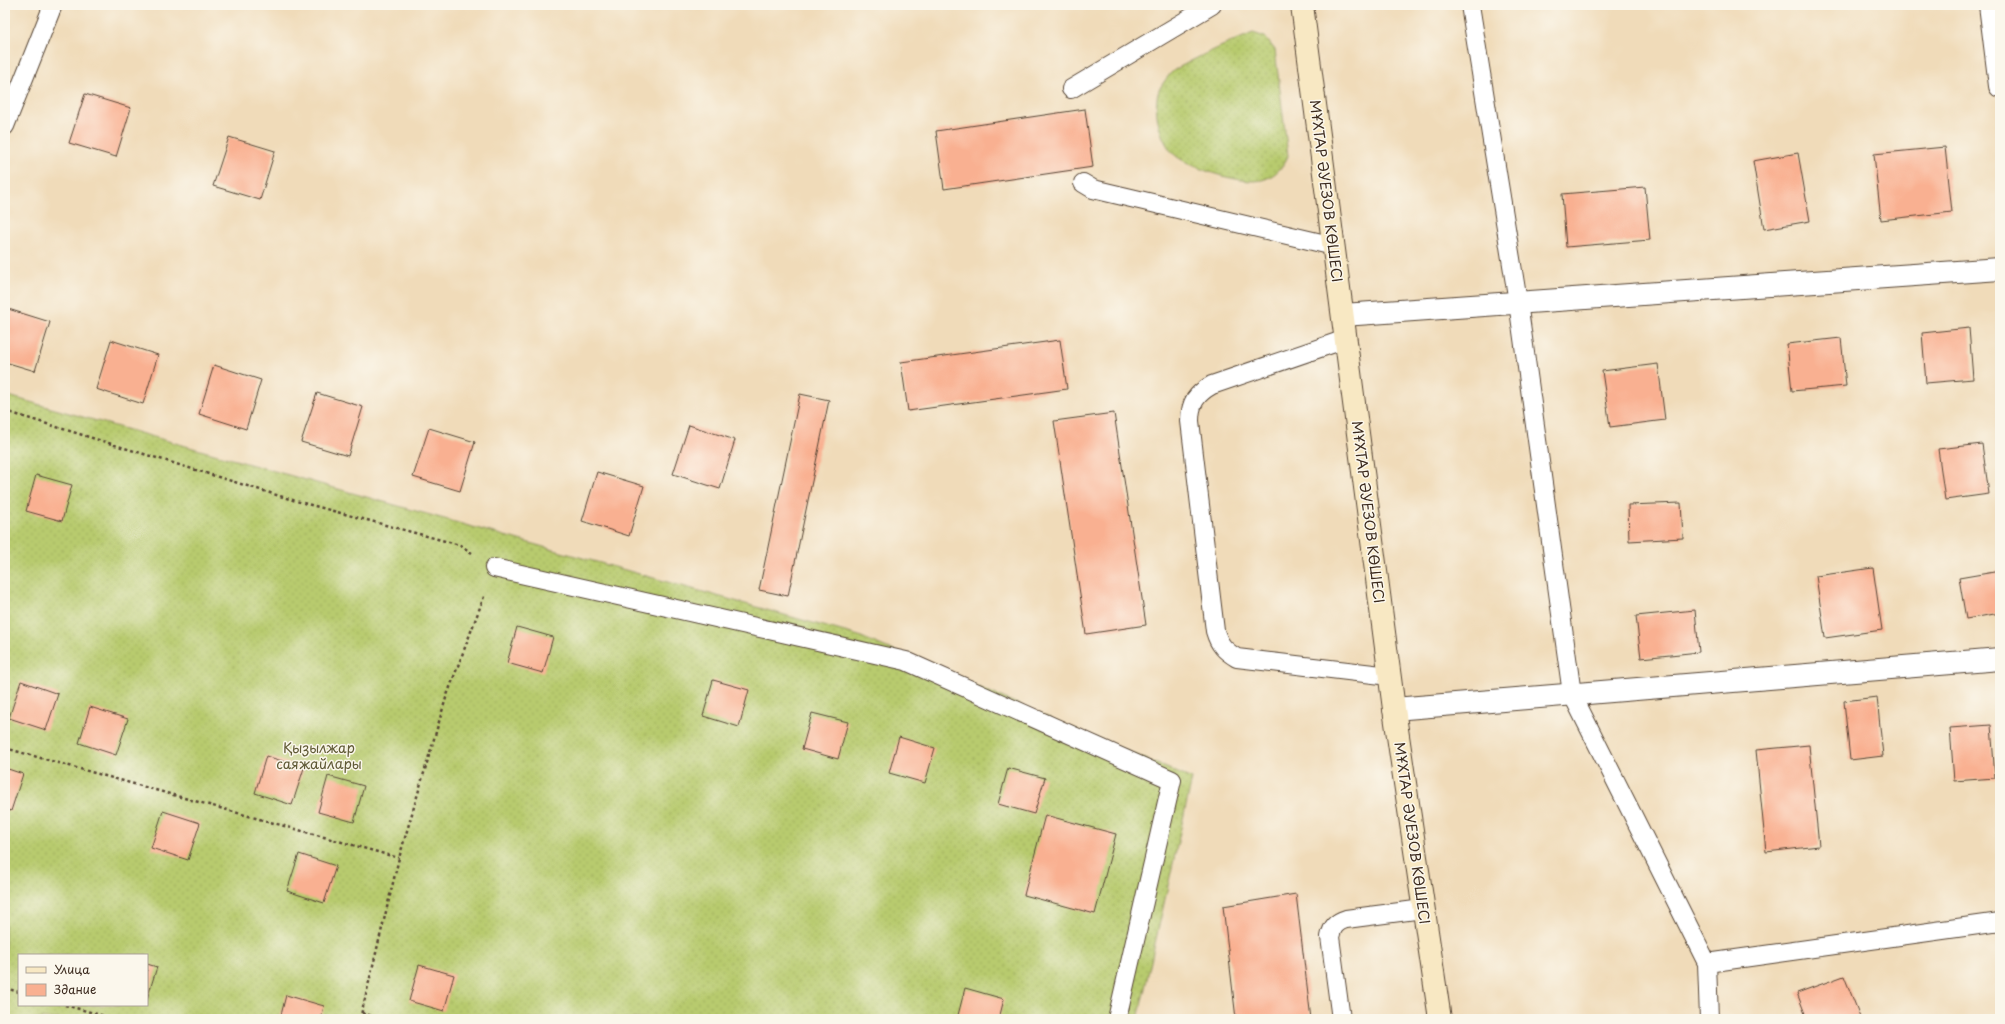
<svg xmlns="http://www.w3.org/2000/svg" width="2005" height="1024" font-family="'Playpen Sans',sans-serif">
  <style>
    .grass { fill: url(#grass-dots); stroke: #7a7a46; fill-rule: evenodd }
    .building { fill: #f9b091 }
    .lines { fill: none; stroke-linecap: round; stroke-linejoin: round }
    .lane-casing { stroke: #564535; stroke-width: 20 }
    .street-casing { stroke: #564535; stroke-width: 24 }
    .secondary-casing { stroke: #564535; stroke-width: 24 }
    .path { stroke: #564535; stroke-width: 2.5; stroke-dasharray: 3 3; stroke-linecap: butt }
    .lane { stroke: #fff; stroke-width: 18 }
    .street { stroke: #fff; stroke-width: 22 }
    .secondary { stroke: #f8e8c3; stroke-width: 22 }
    .labels { text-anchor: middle; stroke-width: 3; stroke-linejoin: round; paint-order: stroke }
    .street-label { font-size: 14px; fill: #3b2a1e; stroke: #fbf7ec }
    .park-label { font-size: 14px; fill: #605a36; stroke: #fbf7ec }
  </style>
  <defs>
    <pattern id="grass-dots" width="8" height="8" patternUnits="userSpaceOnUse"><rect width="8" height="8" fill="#b8cb6e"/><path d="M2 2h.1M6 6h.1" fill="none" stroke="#9fae5f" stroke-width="1.8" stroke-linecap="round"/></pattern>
  </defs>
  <rect width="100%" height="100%" fill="#fbf7ec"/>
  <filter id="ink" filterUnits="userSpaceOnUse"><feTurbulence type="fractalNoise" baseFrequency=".025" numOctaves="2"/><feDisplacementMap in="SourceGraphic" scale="8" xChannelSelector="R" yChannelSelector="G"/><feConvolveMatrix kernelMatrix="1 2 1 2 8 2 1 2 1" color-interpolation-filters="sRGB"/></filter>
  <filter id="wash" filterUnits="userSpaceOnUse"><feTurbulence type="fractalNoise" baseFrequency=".012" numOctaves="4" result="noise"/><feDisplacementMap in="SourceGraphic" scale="16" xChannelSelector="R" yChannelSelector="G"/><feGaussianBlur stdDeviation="0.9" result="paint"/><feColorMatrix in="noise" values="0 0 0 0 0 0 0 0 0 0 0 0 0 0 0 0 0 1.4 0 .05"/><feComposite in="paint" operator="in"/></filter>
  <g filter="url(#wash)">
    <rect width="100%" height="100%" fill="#f0dbb9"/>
    <!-- grass -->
    <path class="grass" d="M1253 33 1265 37 1275 50 1288 156C1283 167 1276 175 1265 179 1246 187 1191 168 1176 156 1160 143 1151 107 1160 88 1163 83 1169 75 1173 71 1177 68 1184 65 1189 62 1210 51 1231 42 1253 33Z
      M5 395 859 636 1192 779 1138 1019H5ZM19 955H147V1005H19Z"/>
    <g id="blocks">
      <!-- building -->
      <path class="building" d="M85 94 131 108 116 157 69 143Z
        M1085 109 1093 167 944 189 936 131Z
        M229 137 275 151 260 200 213 186Z
        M1945 147 1952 212 1881 220 1874 154Z
        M1798 153 1810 221 1764 229 1753 161Z
        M1645 187 1650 240 1566 247 1562 194Z
        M5 308 50 322 35 371 5 362Z
        M1969 328 1973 379 1926 383 1922 333Z
        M1841 338 1846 386 1792 391 1787 344Z
        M111 340 158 355 143 404 96 389Z
        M1060 340 1067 389 908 411 901 362Z
        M1658 364 1665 420 1610 427 1602 371Z
        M214 365 261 380 246 429 199 414Z
        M317 393 363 407 348 456 301 442Z
        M800 394 829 400 788 596 759 590Z
        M1114 413 1146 625 1086 634 1054 421Z
        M689 425 735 440 720 489 673 474Z
        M429 428 475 442 460 491 413 477Z
        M1982 444 1989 494 1945 500 1938 449Z
        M597 472 644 486 629 536 582 521Z
        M36 475 72 485 62 521 26 511Z
        M1681 503 1683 538 1629 541 1628 505Z
        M1873 568 1882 630 1825 638 1816 576Z
        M2000 571V613L1966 619 1959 578Z
        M1695 610 1699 652 1641 658 1636 616Z
        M517 627 553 637 543 673 507 663Z
        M713 680 749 690 739 727 703 716Z
        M21 681 58 694 46 730 9 718Z
        M1877 697 1883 756 1850 760 1844 701Z
        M90 707 128 719 116 755 79 743Z
        M812 713 848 722 838 759 802 749Z
        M1991 725 1995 778 1954 781 1950 728Z
        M899 737 935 748 925 783 889 773Z
        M1809 745 1819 846 1766 852 1756 750Z
        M266 756 304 768 292 805 255 793Z
        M5 768 23 774 11 811 5 809Z
        M1008 768 1045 778 1034 814 998 804Z
        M328 776 364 786 354 822 318 812Z
        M163 811 200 823 188 860 151 848Z
        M1045 815 1116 834 1095 914 1024 895Z
        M299 854 336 866 324 903 287 891Z
        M1296 894 1311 1019H1236L1223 906Z
        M147 964 157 967 147 999Z
        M419 965 454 975 444 1011 409 1001Z
        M1844 976 1861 1019H1807L1797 993Z
        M965 988 1004 999 999 1019H957Z
        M286 995 324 1006 321 1019H280Z"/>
    </g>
  </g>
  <g filter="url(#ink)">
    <use href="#blocks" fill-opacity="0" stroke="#564535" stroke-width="1"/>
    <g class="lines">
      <defs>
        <path id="lane" d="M1470 5 1518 302 1572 694 1707 963 1709 1019
          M1071 89 1212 5
          M5 126 53 5
          M1083 183 1093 189 1334 246
          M1346 339 1212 385C1196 394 1190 403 1190 421L1215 631C1219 645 1225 651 1237 658L1390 676
          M494 568 906 661 1172 780 1117 1019
          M1707 963 2000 922
          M1341 1019 1330 937C1332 927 1336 922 1346 919L1423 909"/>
        <path id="street" d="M1990 5 2000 86
          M1343 315 2000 269
          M1394 709 2000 659"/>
        <path id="secondary" d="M1302 5 1394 709 1440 1019"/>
      </defs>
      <!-- lane casing -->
      <use href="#lane" class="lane-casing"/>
      <!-- street casing -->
      <use href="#street" class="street-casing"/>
      <!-- secondary casing -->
      <use href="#secondary" class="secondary-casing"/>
      <!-- path -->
      <path class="path" d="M5 411 296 501 460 545 472 553
        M5 748 399 858
        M5 988 19 992
        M65 1005 115 1019
        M362 1013 382 1019
        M360 1019 399 858 446 698 485 594"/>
      <!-- lane -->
      <use href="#lane" class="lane"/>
      <!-- street -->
      <use href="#street" class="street"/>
      <!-- secondary -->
      <use href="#secondary" class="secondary"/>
    </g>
  </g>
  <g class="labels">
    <!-- street labels -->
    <g class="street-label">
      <text transform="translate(1326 191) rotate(83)" y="5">МҰХТАР ӘУЕЗОВ КӨШЕСІ</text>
      <text transform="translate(1368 512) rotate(83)" y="5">МҰХТАР ӘУЕЗОВ КӨШЕСІ</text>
      <text transform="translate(1412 833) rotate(82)" y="5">МҰХТАР ӘУЕЗОВ КӨШЕСІ</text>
    </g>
    <!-- park labels -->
    <g class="park-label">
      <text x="319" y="753">Қызылжар<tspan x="319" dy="16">саяжайлары</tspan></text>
    </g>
  </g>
  <!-- margin -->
  <rect width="2005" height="1024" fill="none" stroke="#fbf7ec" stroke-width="20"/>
  <!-- legend -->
  <rect x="18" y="954" width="130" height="52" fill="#fbf7ec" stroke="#aea59a"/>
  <rect x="26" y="967" width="20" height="6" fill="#f8e8c3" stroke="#aea59a"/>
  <text x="54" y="974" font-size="12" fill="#3b2a1e">Улица</text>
  <rect x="26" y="984" width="20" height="12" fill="#f9b091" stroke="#aea59a"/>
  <text x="54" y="994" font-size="12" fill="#3b2a1e">Здание</text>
</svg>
